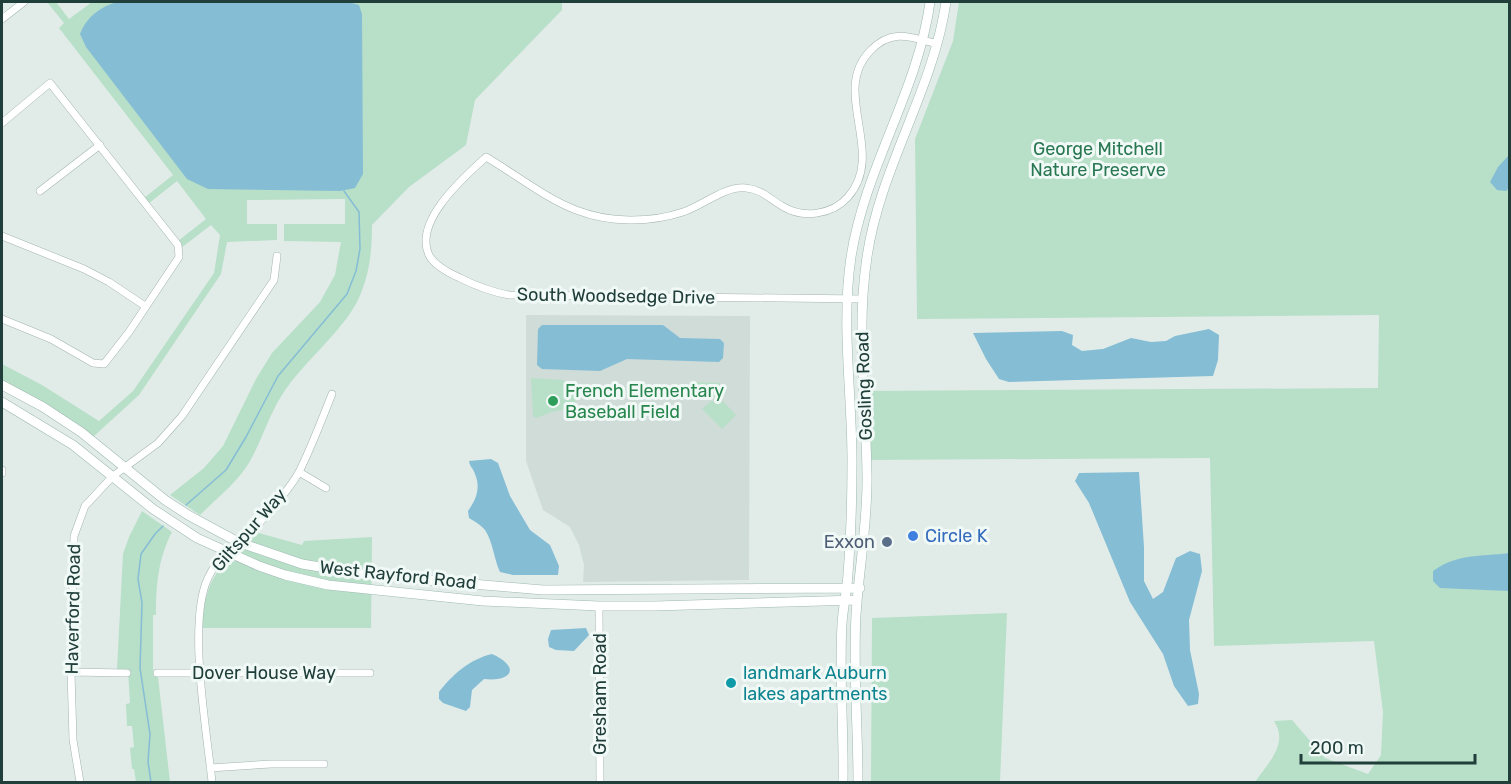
<svg xmlns="http://www.w3.org/2000/svg" width="1511" height="784" font-family="Rubik,sans-serif">
  <style>
    .built { fill: #cfdcd8 }
    .green { fill: #b8dfc8 }
    .water { fill: #85bdd5 }
    .lines { fill: none; stroke-linecap: round; stroke-linejoin: round }
    .stream { stroke: #85bdd5; stroke-width: 1.5 }
    .street-casing { stroke: #a3b4b1; stroke-width: 8 }
    .secondary-casing { stroke: #9eb9b3; stroke-width: 10 }
    .street { stroke: #fff; stroke-width: 7 }
    .secondary { stroke: #fff; stroke-width: 9 }
    .leisure-dot { fill: #2e9e5b; stroke: #f1f9f6; stroke-width: 2 }
    .shop-dot { fill: #3f7fe0; stroke: #f1f9f6; stroke-width: 2 }
    .service-dot { fill: #5c6f8a; stroke: #f1f9f6; stroke-width: 2 }
    .culture-dot { fill: #0f9aa8; stroke: #f1f9f6; stroke-width: 2 }
    .labels { text-anchor: middle; stroke-width: 6; stroke-linejoin: round; paint-order: stroke }
    .park-label { font-size: 18px; fill: #287752; stroke: #f1f9f6 }
    .street-label { font-size: 18px; fill: #203e3a; stroke: #f1f9f6 }
    .leisure-label { font-size: 18px; fill: #27864d; stroke: #f1f9f6; text-anchor: start }
    .shop-label { font-size: 18px; fill: #366cbe; stroke: #f1f9f6; text-anchor: start }
    .service-label { font-size: 18px; fill: #4e5e75; stroke: #f1f9f6; text-anchor: end }
    .culture-label { font-size: 18px; fill: #0d838f; stroke: #f1f9f6; text-anchor: start }
  </style>
  <rect width="100%" height="100%" fill="#e1ece9"/>
  <!-- built -->
  <path class="built" d="M526 315 750 316 749 580 583 582 584 565 579 545 570 527 543 510 526 461Z"/>
  <!-- green -->
  <path class="green" d="M47 2H56L69 19 92 2H562V10L475 100 466 145 409 187 372 225C372 249 370 271 361 293 348 328 303 361 282 395 269 415 262 440 250 461 238 482 217 498 200 515L170 495 204 468 223 446 256 379 272 353 320 302 335 275 341 242 284 241V224H345V199L247 200V224H277V240L227 242 221 274 139 395 93 437 2 381V364L42 385 99 421 133 391 214 273 220 235 211 225 181 248 178 241 206 219 177 181 148 204 144 198 173 175 59 28 64 23Z
    M959 2H1509V782H1255C1268 763 1289 744 1274 721L1292 720 1325 758 1368 774 1381 755 1383 712 1374 641 1214 646 1210 458 868 460 865 391 1378 388 1379 315 917 319 915 139 953 41Z
    M531 378 563 380 574 385 576 407 552 412 536 418 533 416Z
    M691 382 720 383V398L690 397Z
    M711 401H723L736 415 722 429 702 409Z
    M142 511 172 532C158 559 156 585 156 615H153V676L158 677 170 782H136L134 769H132L130 748 134 747 132 726H127L126 704 130 703 128 670 117 669 123 554 129 537Z
    M255 532 302 545 304 541 372 537 371 628H203C202 580 223 562 255 532Z
    M1007 613 1000 782H871L872 618Z"/>
  <!-- water -->
  <path class="water" d="M118 2H348L359 5 362 14 363 174 355 188 340 191 208 189 187 179 86 47 80 34C86 17 101 6 118 2Z
    M1509 155V188L1506 191 1497 190 1490 182 1498 167Z
    M542 325H663L680 338 720 339 724 343 723 358 719 362 627 359 600 371 542 369 537 365 538 329Z
    M1209 329 1219 335 1218 360 1213 376 1009 382 999 379 986 359 973 333 1062 331 1073 335 1072 345 1082 351 1103 349 1131 338 1151 342 1166 341 1175 336Z
    M491 459 498 463 510 496 530 530 550 545 559 566 558 575H513L500 572C494 559 493 542 485 530 481 525 474 521 469 518L468 511C476 500 481 488 475 474 473 468 470 467 469 461Z
    M1139 472 1144 547V581L1153 599 1163 592 1176 558 1190 551 1200 554 1202 571 1189 620 1190 650 1199 694 1198 704 1188 706 1174 686 1163 654 1130 602 1089 503 1075 481 1079 473Z
    M1509 553V591L1440 588 1433 581V571C1458 553 1480 557 1509 553Z
    M586 628 589 635 574 651 556 650 549 647 548 639 551 630Z
    M492 654C521 667 512 682 484 679L472 690 470 707 466 711 443 703 439 699V692C452 675 470 659 492 654Z"/>
  <g class="lines">
    <!-- stream -->
    <path class="stream" d="M186 505 226 470 246 437 278 376 347 294 356 271 360 249 359 212 344 191
      M151 782 148 762 150 734 140 668 142 603 138 579 141 554 155 534 163 526"/>
    <defs>
      <path id="street" d="M2 19 24 2
        M2 123 50 83 178 245 179 257 129 332 104 364 93 363 51 339 2 319
        M40 191 100 145
        M2 236 84 269 109 282 145 306
        M863 299 509 295C492 292 476 286 460 278 451 274 436 266 430 257 411 223 464 177 486 157 515 174 545 198 576 210 609 223 650 223 683 212 704 205 724 186 746 188 761 189 770 199 782 206 803 219 832 215 848 197 887 153 830 92 870 51 892 28 911 37 937 44
        M2 470V473
        M299 472 326 488
        M599 606 600 782
        M71 672 127 673
        M157 673H370
        M210 768 271 764H324
        M80 782 73 740 71 672 74 536 85 506 113 476 158 443 182 416 274 280 277 256
        M212 782C207 732 187 622 208 578 220 552 245 538 264 518 275 505 293 485 300 470 312 446 322 419 332 394"/>
      <path id="secondary" d="M2 385 43 407 81 432 165 500 188 515 238 542 302 564 368 575 543 590 860 588
        M2 402 73 445 153 509 197 538 259 566 285 575 328 585 483 601 599 606H655L857 600
        M843 782C844 730 839 677 842 624 843 607 847 591 848 574 851 536 852 499 852 461 852 393 841 324 851 257 865 167 918 91 930 2
        M858 782C858 726 853 671 856 615 859 568 868 521 867 474 866 402 856 329 867 257 880 167 933 91 946 2"/>
    </defs>
    <!-- street casing -->
    <use href="#street" class="street-casing"/>
    <!-- secondary casing -->
    <use href="#secondary" class="secondary-casing"/>
    <!-- street -->
    <use href="#street" class="street"/>
    <!-- secondary -->
    <use href="#secondary" class="secondary"/>
  </g>
  <!-- markers -->
  <circle class="leisure-dot" cx="553" cy="401" r="6"/>
  <circle class="shop-dot" cx="913" cy="536" r="6"/>
  <circle class="service-dot" cx="887" cy="542" r="6"/>
  <circle class="culture-dot" cx="731" cy="683" r="6"/>
  <g class="labels">
    <!-- park labels -->
    <g class="park-label">
      <text x="1098" y="155">George Mitchell<tspan x="1098" dy="21">Nature Preserve</tspan></text>
    </g>
    <!-- street labels -->
    <g class="street-label">
      <text transform="translate(616 296) rotate(1)" y="6">South Woodsedge Drive</text>
      <text transform="translate(864 386) rotate(-92)" y="6">Gosling Road</text>
      <text transform="translate(249 530) rotate(-49)" y="6">Giltspur Way</text>
      <text transform="translate(398 575) rotate(6)" y="6">West Rayford Road</text>
      <text transform="translate(73 609) rotate(-89)" y="6">Haverford Road</text>
      <text x="264" y="679">Dover House Way</text>
      <text transform="translate(600 694) rotate(-90)" y="6">Gresham Road</text>
    </g>
    <!-- leisure labels -->
    <g class="leisure-label">
      <text x="565" y="397">French Elementary<tspan x="565" dy="21">Baseball Field</tspan></text>
    </g>
    <!-- shop labels -->
    <g class="shop-label">
      <text x="925" y="542">Circle K</text>
    </g>
    <!-- service labels -->
    <g class="service-label">
      <text x="875" y="548">Exxon</text>
    </g>
    <!-- culture labels -->
    <g class="culture-label">
      <text x="743" y="679">landmark Auburn<tspan x="743" dy="21">lakes apartments</tspan></text>
    </g>
  </g>
  <!-- border -->
  <rect width="1511" height="784" fill="none" stroke="#203e3a" stroke-width="6"/>
  <!-- scale -->
  <path d="M1301 754v9h174v-9" fill="none" stroke="#203e3a" stroke-width="3"/>
  <text x="1310" y="754" font-size="18" fill="#203e3a" stroke="#f1f9f6" stroke-width="4.5" paint-order="stroke">200 m</text>
</svg>
